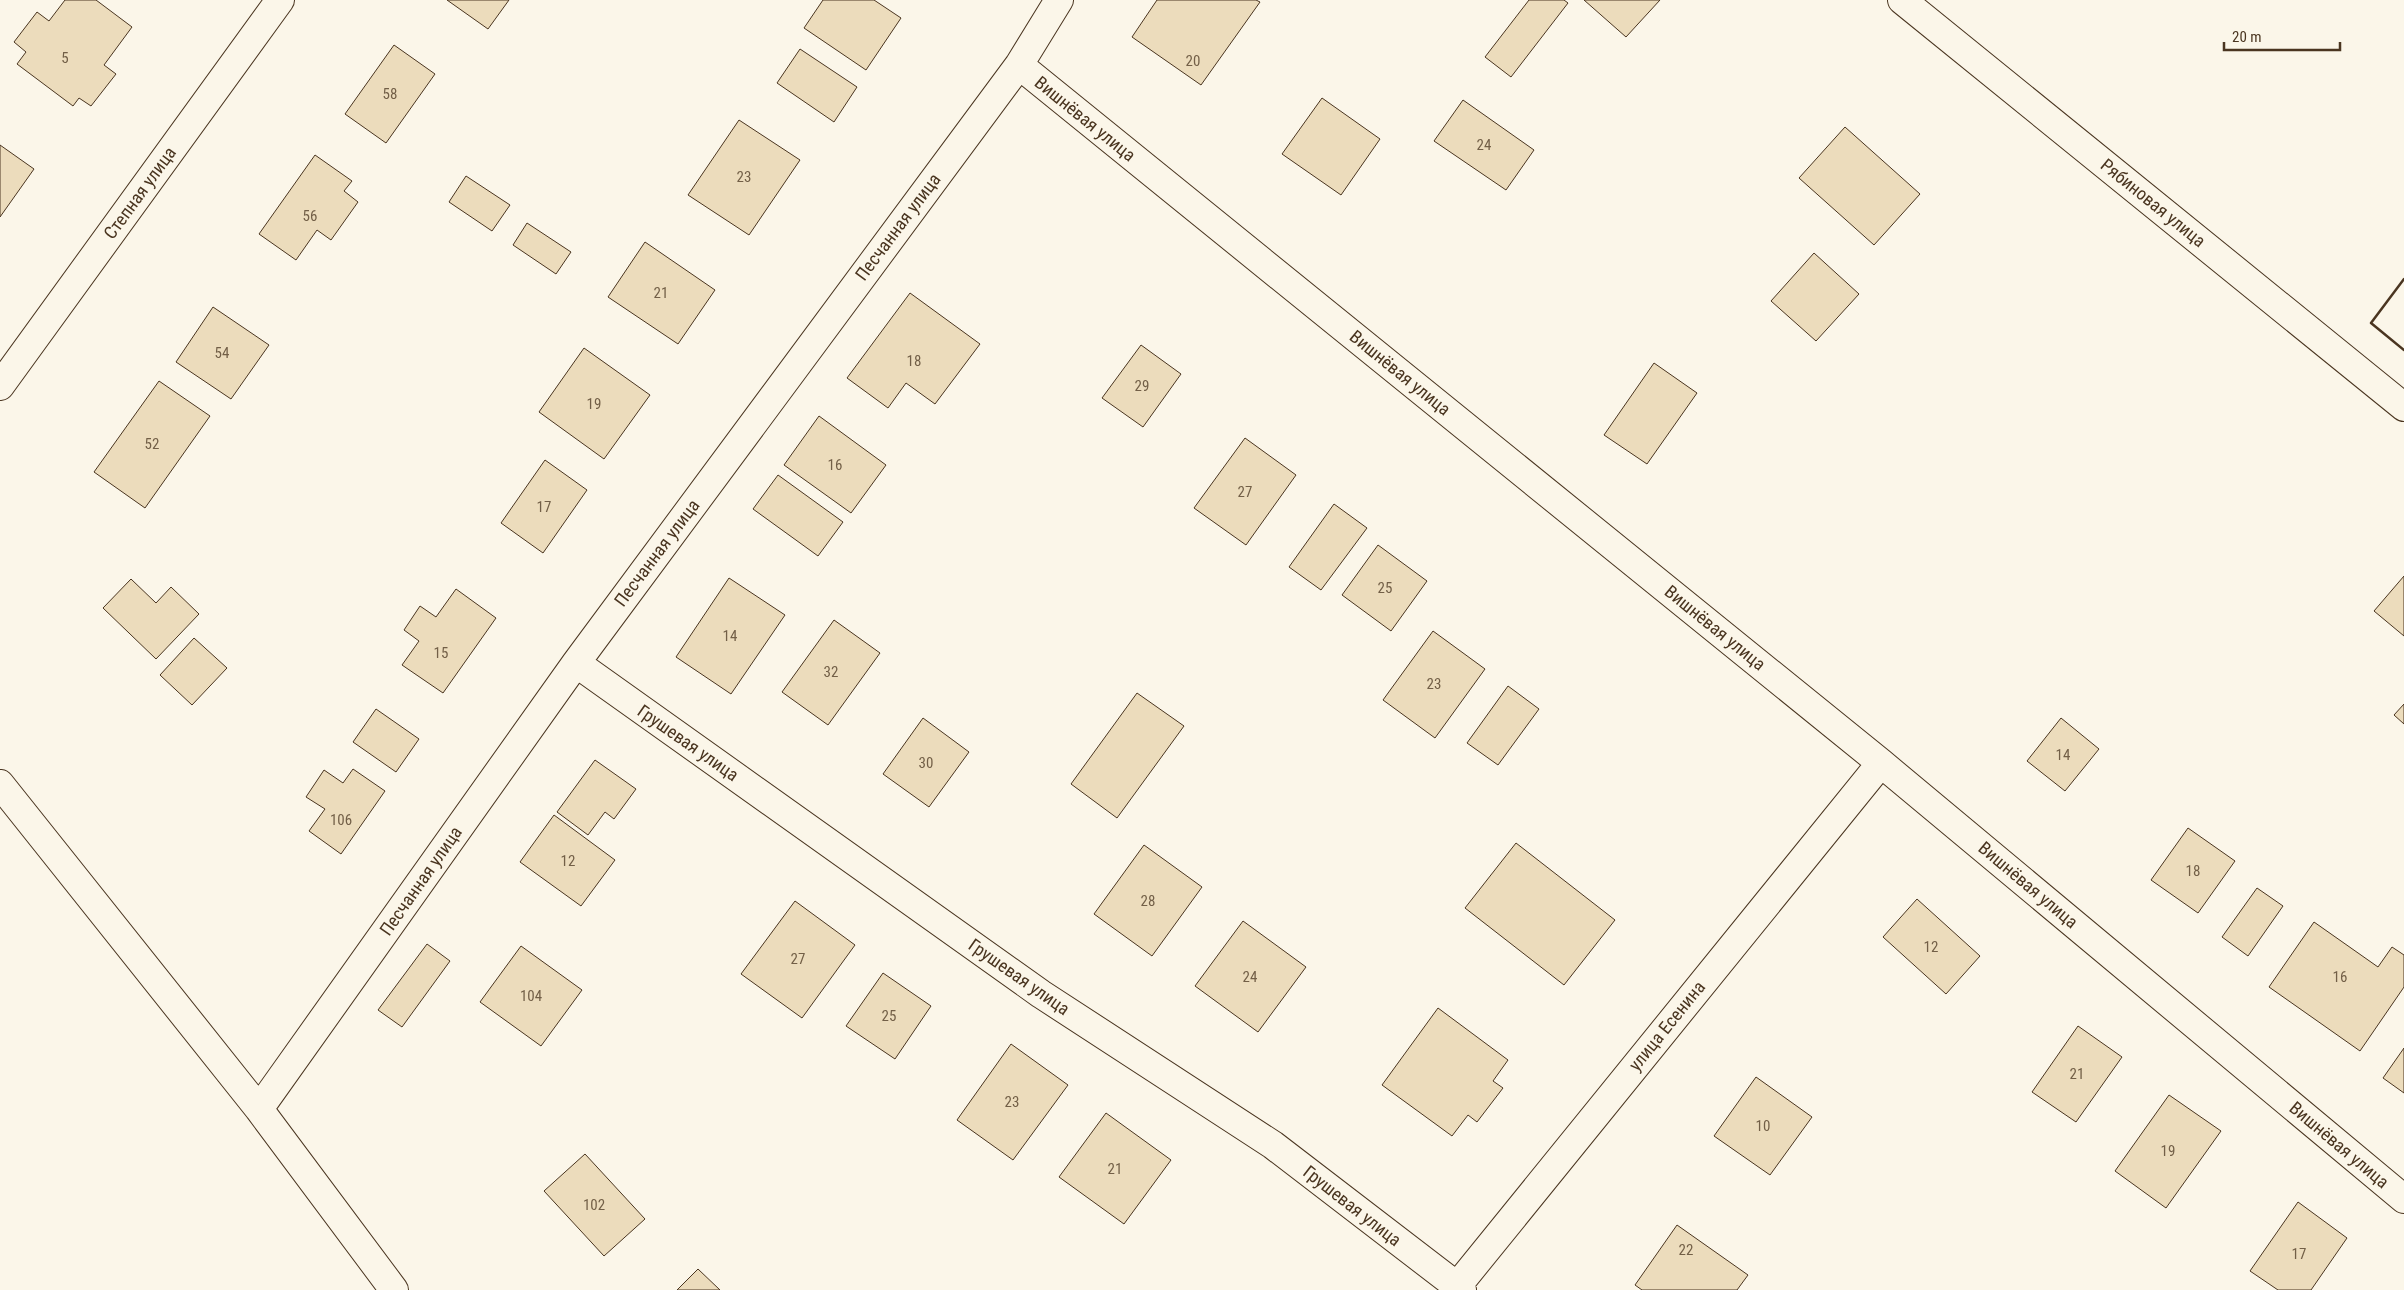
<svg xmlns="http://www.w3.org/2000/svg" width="2404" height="1290" font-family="'Roboto Condensed',sans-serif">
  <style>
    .building { fill: #ecdcbc; stroke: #4a3520 }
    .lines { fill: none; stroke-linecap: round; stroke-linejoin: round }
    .street-casing { stroke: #4a3520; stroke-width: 30 }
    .street { stroke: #fbf6e9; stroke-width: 28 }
    .wall { stroke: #4a3520; stroke-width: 2.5 }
    .labels { text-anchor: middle; stroke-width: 4; stroke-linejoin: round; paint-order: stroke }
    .number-label { font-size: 15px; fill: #725f47 }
    .street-label { font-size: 18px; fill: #4a3520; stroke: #fbf6e9 }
  </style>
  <rect width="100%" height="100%" fill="#fbf6e9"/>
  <!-- building -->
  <path class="building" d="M65 0H96L132 27 104 65 116 74 91 106 79 98 73 106 17 64 26 52 14 42 37 12 49 21Z
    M447 0H509L488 29Z
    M823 0H874L901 18 866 70 804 28Z
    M1157 0H1256L1260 2 1201 85 1132 37Z
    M1529 0H1564L1568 3 1511 77 1485 57Z
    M1584 0H1660L1626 37Z
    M394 45 435 74 386 143 345 114Z
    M800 49 857 87 834 122 777 83Z
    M1322 98 1380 139 1341 195 1282 154Z
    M1463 100 1534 150 1506 190 1434 141Z
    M739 120 800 160 749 235 688 195Z
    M1845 127 1920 194 1874 245 1799 178Z
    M0 145 34 169 0 217Z
    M315 155 352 181 344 191 358 202 331 240 317 230 296 260 259 234Z
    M466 176 510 205 492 231 449 202Z
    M527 223 571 252 556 274 513 245Z
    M645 242 715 290 678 344 608 297Z
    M1814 253 1859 294 1816 341 1771 301Z
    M910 293 980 344 935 404 906 383 888 408 847 378Z
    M213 307 269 345 231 399 176 362Z
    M1141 345 1181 374 1143 427 1102 398Z
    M584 348 650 395 604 459 539 412Z
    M1654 363 1697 393 1647 464 1604 435Z
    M159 381 210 416 145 508 94 472Z
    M819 416 886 465 851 513 784 465Z
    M1245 438 1296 475 1246 545 1194 508Z
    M545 460 587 490 543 553 501 523Z
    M778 475 843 522 818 556 753 509Z
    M1334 504 1367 528 1321 590 1289 567Z
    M1378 545 1427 581 1391 631 1342 595Z
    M2404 576V636L2374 611Z
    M729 578 785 615 731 694 676 657Z
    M131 579 156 603 171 587 199 614 156 659 103 608Z
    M456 589 496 618 443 693 402 665 419 641 404 630 420 606 436 617Z
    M834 620 880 653 828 725 782 692Z
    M1433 631 1485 669 1435 738 1383 700Z
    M194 638 227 668 192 705 160 675Z
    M1508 686 1539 709 1498 765 1467 743Z
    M1137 693 1184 726 1117 818 1071 784Z
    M2404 704V724L2394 715Z
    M376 709 419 739 396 772 353 742Z
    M923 718 969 752 929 807 883 774Z
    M2061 718 2099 749 2065 791 2027 761Z
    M595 760 636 789 614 819 605 812 588 835 557 812Z
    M353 769 385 791 341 854 309 831 325 809 306 797 324 770 343 783Z
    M554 815 615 860 581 906 520 862Z
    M2188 828 2235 861 2198 913 2151 880Z
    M1516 843 1615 920 1564 985 1465 908Z
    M1144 845 1202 887 1152 956 1094 914Z
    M2257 888 2283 906 2248 956 2222 937Z
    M1917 899 1980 956 1946 994 1883 937Z
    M795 901 855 945 802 1018 741 974Z
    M1243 921 1306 967 1258 1032 1195 986Z
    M2314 922 2378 967 2392 947 2404 955V987L2360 1051 2269 987Z
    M427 944 450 961 402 1027 378 1010Z
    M521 946 582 990 541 1046 480 1002Z
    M883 973 931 1006 895 1059 846 1026Z
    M1438 1008 1508 1060 1493 1081 1503 1088 1477 1122 1468 1115 1452 1136 1382 1085Z
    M2078 1026 2122 1057 2076 1122 2032 1092Z
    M1011 1044 1068 1085 1013 1160 957 1120Z
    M2404 1048V1093L2383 1078Z
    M1756 1077 1812 1117 1770 1175 1714 1136Z
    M2169 1095 2221 1131 2166 1208 2115 1171Z
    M1106 1113 1171 1160 1124 1224 1059 1177Z
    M585 1154 645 1219 604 1256 544 1191Z
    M2298 1202 2347 1238 2311 1290H2278L2250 1271Z
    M1677 1225 1748 1275 1737 1290H1642L1635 1285Z
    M698 1269 720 1290H677Z"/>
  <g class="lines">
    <defs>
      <path id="street" d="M1902 0 2404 407
        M1019 65 1881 763 2404 1199
        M0 386 280 0
        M576 663 1041 994 1273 1145 1462 1290
        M0 784 259 1109 394 1290
        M259 1109 576 663 1019 65 1059 0
        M1454 1290 1881 763"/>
    </defs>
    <!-- street casing -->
    <use href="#street" class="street-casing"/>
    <!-- street -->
    <use href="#street" class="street"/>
    <!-- wall -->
    <path class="wall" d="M2404 279 2371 323 2404 350"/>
  </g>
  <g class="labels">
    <!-- number labels -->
    <g class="number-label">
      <text x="65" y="63">5</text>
      <text x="1193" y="66">20</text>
      <text x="390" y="99">58</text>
      <text x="1484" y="150">24</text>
      <text x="744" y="182">23</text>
      <text x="310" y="221">56</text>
      <text x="661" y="298">21</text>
      <text x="222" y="358">54</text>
      <text x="914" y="366">18</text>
      <text x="1142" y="391">29</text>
      <text x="594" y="409">19</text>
      <text x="152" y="449">52</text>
      <text x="835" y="470">16</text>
      <text x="1245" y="497">27</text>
      <text x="544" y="512">17</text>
      <text x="1385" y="593">25</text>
      <text x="730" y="641">14</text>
      <text x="441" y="658">15</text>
      <text x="831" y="677">32</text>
      <text x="1434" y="689">23</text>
      <text x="2063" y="760">14</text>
      <text x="926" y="768">30</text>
      <text x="341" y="825">106</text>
      <text x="568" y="866">12</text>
      <text x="2193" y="876">18</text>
      <text x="1148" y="906">28</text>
      <text x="1931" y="952">12</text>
      <text x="798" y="964">27</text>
      <text x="1250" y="982">24</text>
      <text x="2340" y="982">16</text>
      <text x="531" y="1001">104</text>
      <text x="889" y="1021">25</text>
      <text x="2077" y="1079">21</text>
      <text x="1012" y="1107">23</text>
      <text x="1763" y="1131">10</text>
      <text x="2168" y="1156">19</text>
      <text x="1115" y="1174">21</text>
      <text x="594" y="1210">102</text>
      <text x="1686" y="1255">22</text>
      <text x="2299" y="1259">17</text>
    </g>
    <!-- street labels -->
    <g class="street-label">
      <text transform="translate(1085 119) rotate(39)" y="6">Вишнёвая улица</text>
      <text transform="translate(140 193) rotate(-54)" y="6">Степная улица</text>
      <text transform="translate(2153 203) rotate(39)" y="6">Рябиновая улица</text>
      <text transform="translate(898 227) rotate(-53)" y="6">Песчанная улица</text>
      <text transform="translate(1400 373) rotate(39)" y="6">Вишнёвая улица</text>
      <text transform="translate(657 553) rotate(-53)" y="6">Песчанная улица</text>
      <text transform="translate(1715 628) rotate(39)" y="6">Вишнёвая улица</text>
      <text transform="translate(688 743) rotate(35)" y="6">Грушевая улица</text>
      <text transform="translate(421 881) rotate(-55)" y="6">Песчанная улица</text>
      <text transform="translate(2028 885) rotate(40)" y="6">Вишнёвая улица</text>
      <text transform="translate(1019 977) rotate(35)" y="6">Грушевая улица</text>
      <text transform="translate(1667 1026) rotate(-51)" y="6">улица Есенина</text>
      <text transform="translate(2339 1145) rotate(40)" y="6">Вишнёвая улица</text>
      <text transform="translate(1352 1206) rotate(38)" y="6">Грушевая улица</text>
    </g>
  </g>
  <!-- scale -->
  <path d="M2224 42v8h116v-8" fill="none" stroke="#4a3520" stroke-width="2.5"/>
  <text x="2232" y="42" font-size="15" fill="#4a3520" stroke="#fbf6e9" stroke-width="4" paint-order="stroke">20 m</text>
</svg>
